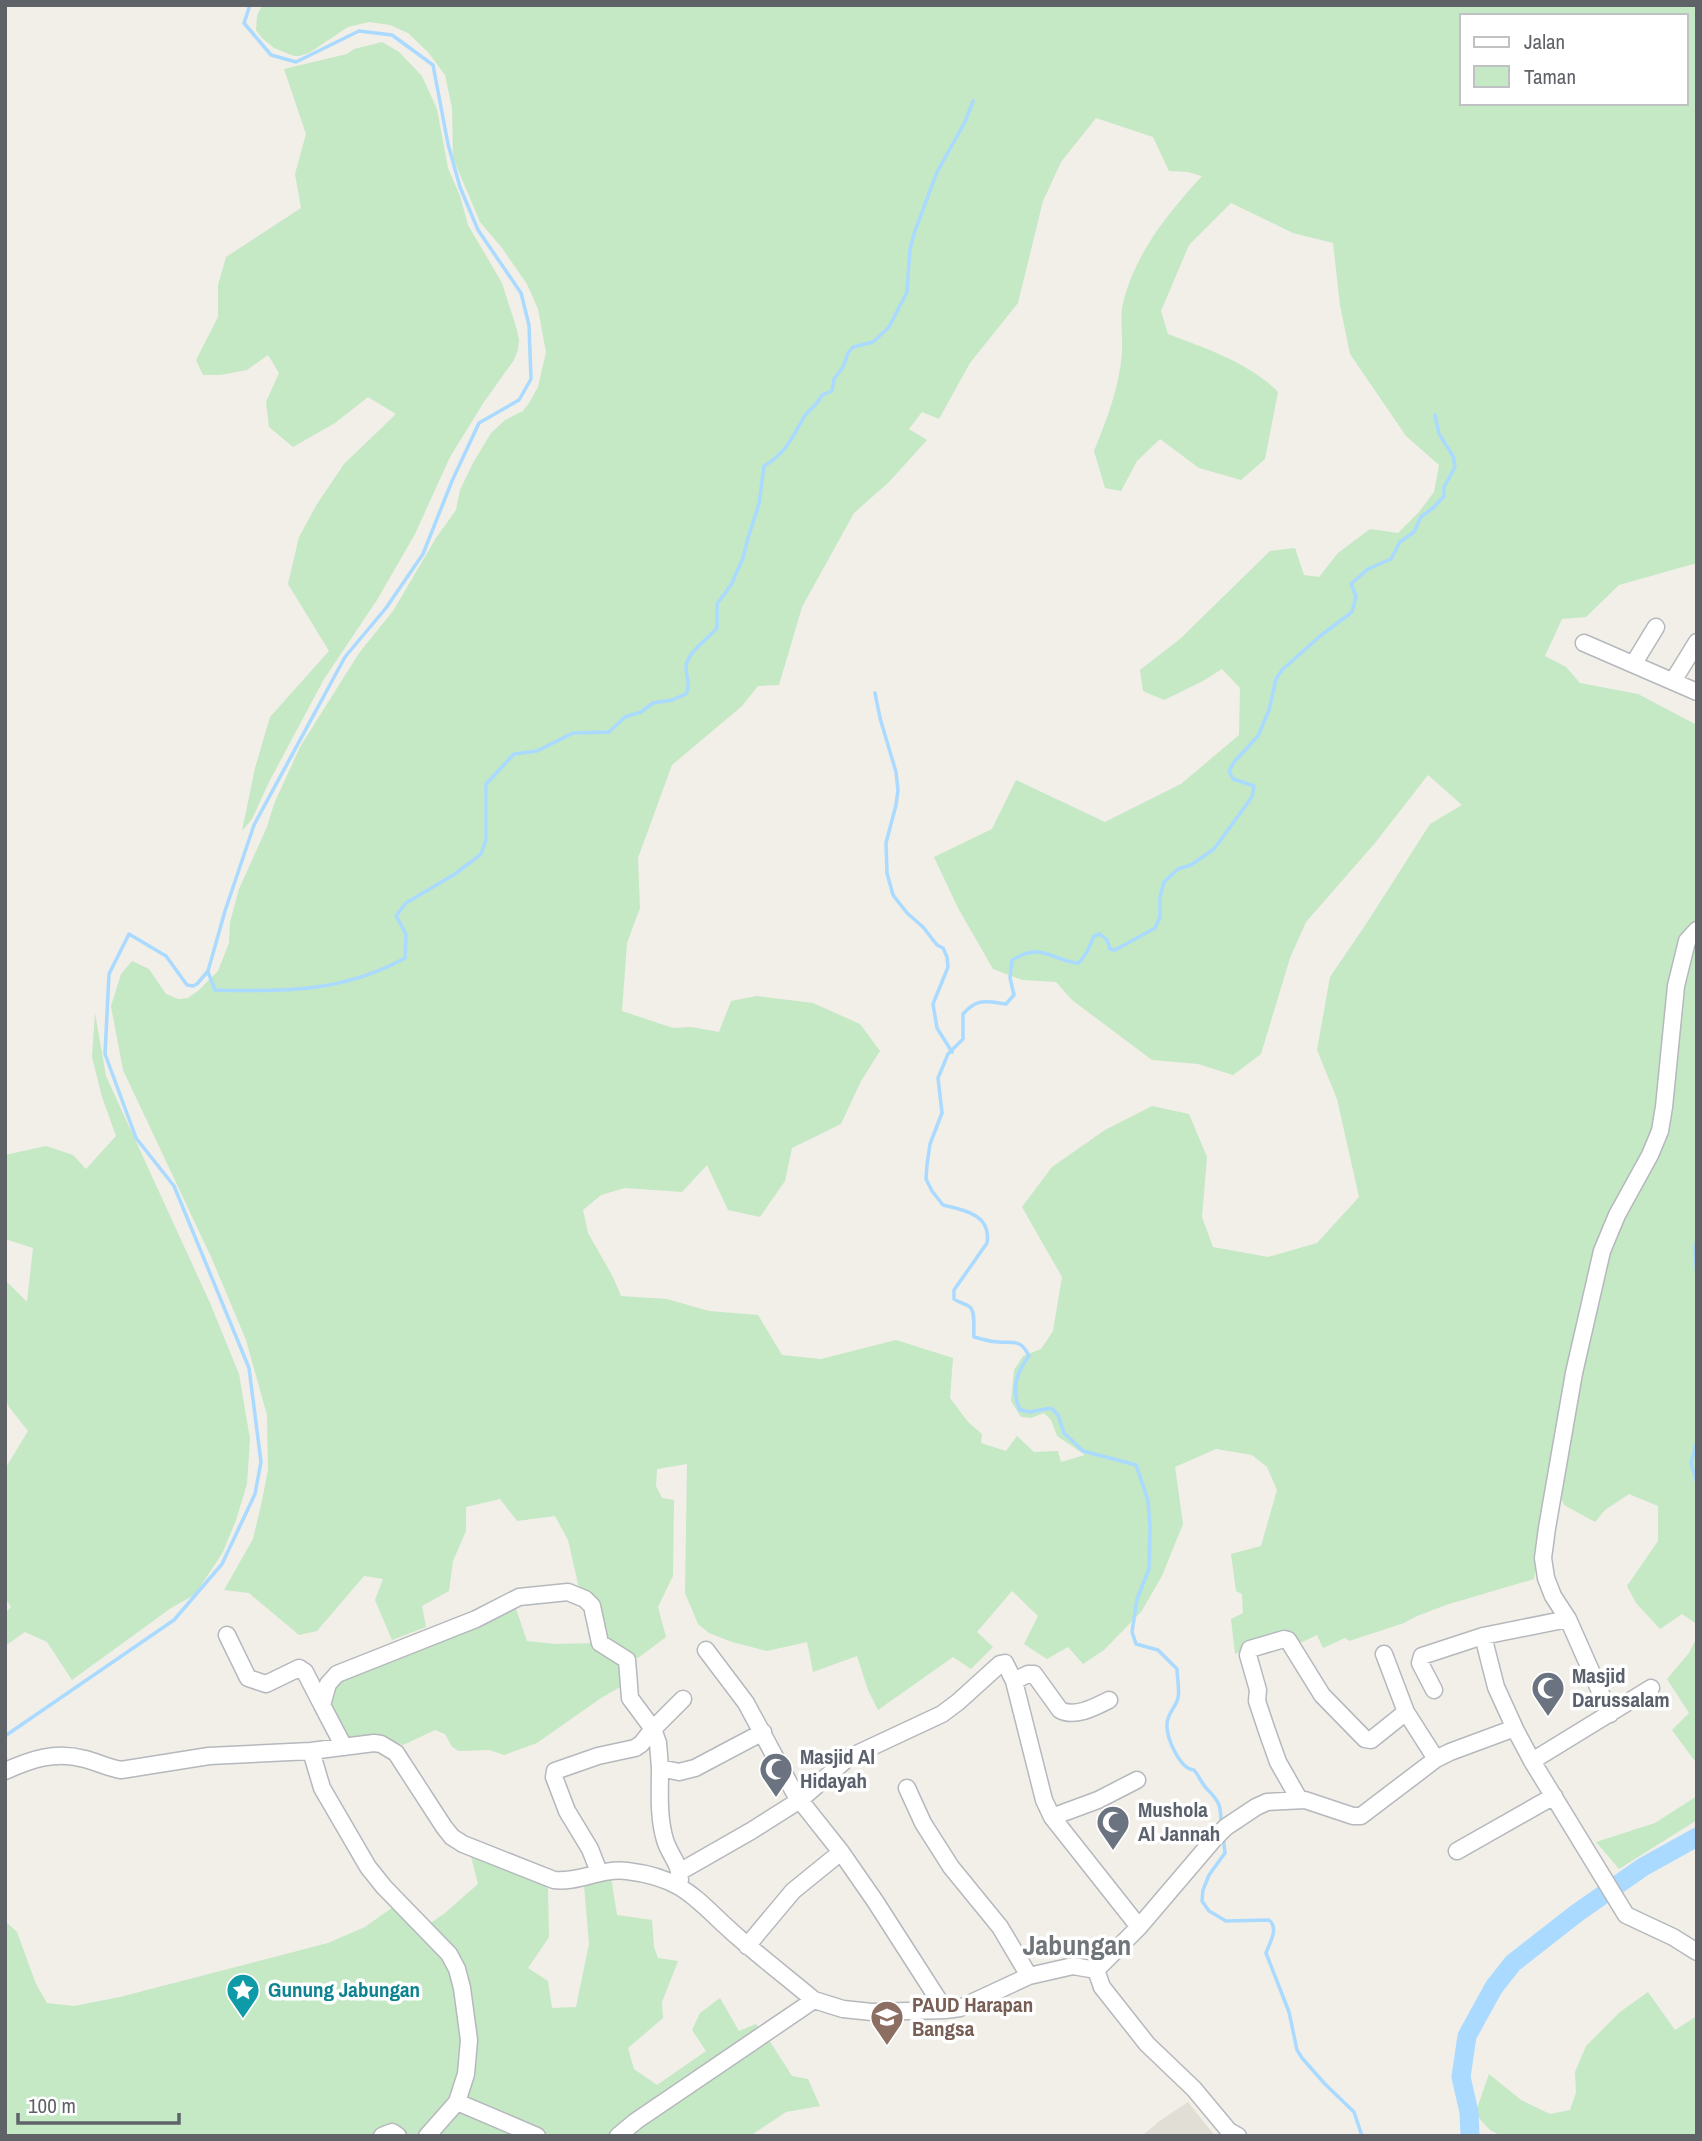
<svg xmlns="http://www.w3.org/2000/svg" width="1702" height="2141" font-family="'Archivo Narrow',sans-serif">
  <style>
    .education { fill: #e1ded6 }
    .green { fill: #c5e8c5; fill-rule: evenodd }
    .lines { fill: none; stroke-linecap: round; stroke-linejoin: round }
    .stream { stroke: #aadaff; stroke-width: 3.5 }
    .river { stroke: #aadaff; stroke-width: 19 }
    .minor-casing { stroke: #b5b8bc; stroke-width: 19 }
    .minor { stroke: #fff; stroke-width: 16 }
    .labels { text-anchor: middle; stroke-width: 7; stroke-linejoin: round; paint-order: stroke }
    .worship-label { font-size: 21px; font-weight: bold; fill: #5b616d; stroke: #fff; text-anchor: start }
    .culture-label { font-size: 21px; font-weight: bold; fill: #0d838f; stroke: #fff; text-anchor: start }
    .education-label { font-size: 21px; font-weight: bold; fill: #785e54; stroke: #fff; text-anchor: start }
    .district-label { font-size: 28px; font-weight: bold; fill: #70757a; stroke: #fff }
  </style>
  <rect width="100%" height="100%" fill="#f1efe8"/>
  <!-- education -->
  <path class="education" d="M1188 2102 1215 2136H1142L1161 2120Z"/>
  <!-- green -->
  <path class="green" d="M262 5H1697V563L1619 585 1586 617 1562 619 1545 656 1566 667 1580 683 1638 694 1695 724 1697 727V1624L1682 1614 1660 1629 1636 1603 1627 1586 1658 1541V1506L1629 1494 1605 1510 1595 1522 1564 1505 1560 1495H1548L1534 1579 1446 1605 1417 1616 1404 1623 1349 1641 1345 1638 1323 1648 1317 1635 1296 1645 1276 1636 1235 1654 1231 1619 1243 1613 1242 1594 1236 1591 1231 1554 1261 1546 1277 1490 1267 1467 1252 1455 1216 1449 1175 1467 1183 1524 1162 1576 1141 1612 1104 1650 1083 1664 1068 1647 1047 1659 1024 1644 1038 1616 1012 1591 977 1632 993 1647 971 1669 953 1657 878 1710 868 1690 857 1656 813 1672 807 1642 767 1651 732 1642 709 1633 698 1624 685 1593 687 1464 657 1469 656 1486 662 1498 674 1500 673 1576 658 1607 666 1637 638 1658 604 1639 579 1588 568 1540 555 1516 517 1521 500 1499 466 1507V1531L453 1561 449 1591 422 1606 426 1627 392 1640 375 1600 383 1579 364 1576 317 1631 299 1635 249 1593 224 1590 253 1539 261 1505 268 1470 267 1415 246 1340 212 1259 123 1070 111 1006 121 974 132 961 149 969 166 994 178 999 188 998 199 990 218 971 229 943 230 922 239 889 267 827 274 804 300 747 359 653 393 611 436 538 456 510 460 490 473 463 491 433 505 420 523 411 529 403 538 387 546 352 538 309 527 284 502 248 480 222 453 158 452 108 445 75 428 52 408 33 390 25 369 22 348 27 309 53 299 56H294L274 48 262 38 256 30 257 16ZM1462 16H1686V103H1462ZM1096 118 1153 137 1169 171 1188 172 1202 176C1169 212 1137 251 1124 299 1119 315 1123 335 1122 353 1119 388 1107 419 1094 451L1105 488 1121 491 1137 461 1160 439 1199 468 1241 480 1265 459 1278 392C1248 362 1207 349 1168 334L1161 311 1189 245 1231 203 1293 233 1333 243 1340 305 1350 354 1406 436 1439 465 1434 492 1419 512 1398 533 1370 529 1338 553 1319 577 1304 575 1295 548 1270 551 1180 639 1140 670 1143 691 1164 700 1203 681 1222 669 1240 688 1239 735 1181 784 1105 822 1016 780 992 829 934 857 958 908 993 969 1022 980 1056 982 1072 1000 1152 1060 1198 1064 1233 1075 1261 1054 1290 958 1306 922 1375 843 1428 775 1462 805 1430 824 1368 921 1330 977 1317 1050 1337 1099 1359 1197 1317 1243 1268 1257 1213 1247 1202 1217 1207 1157 1189 1114 1152 1106 1105 1130 1052 1167 1022 1207 1062 1277 1053 1331 1041 1349 1023 1356 1014 1370 1011 1401 1021 1417 1031 1418 1044 1413 1051 1420 1057 1436 1085 1455 1061 1462 1058 1451 1034 1452 1017 1436 1006 1451 981 1443 982 1434 968 1422 950 1398 953 1358 896 1340 821 1359 782 1355 758 1315 709 1311 667 1299 621 1296 613 1277 588 1233 583 1210 601 1195 625 1188 682 1192 707 1165 728 1210 760 1217 785 1181 792 1148 841 1124 861 1081 880 1051 860 1024 813 1003 757 996 731 1001 719 1032 691 1027 673 1028 622 1011 627 943 640 908 638 858 672 765 742 706 758 686 779 685 802 607 854 513 889 482 927 440 909 429 922 412 939 419 970 363 1018 303 1043 201 1061 162Z
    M382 42 399 52 422 76 437 109 448 168 460 196 468 225 502 283 517 330 519 340 518 350 514 360 484 402 450 457 415 534 377 600 324 679 269 782 252 819 242 831 255 768 270 717 329 651 288 584 299 537 317 504 344 464 396 414 368 397 335 423 293 447 269 427 266 402 279 373 268 355 247 370 220 375H203L196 360 218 317V285L226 257 301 208 295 174 306 134 284 69 347 54 354 49Z
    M95 1013 106 1076 210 1303 239 1374 250 1439 247 1484 236 1520 223 1552 200 1587 194 1595 171 1608 72 1680 47 1642 25 1632 5 1646V1613L11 1607 5 1598V1469L28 1431 9 1407 5 1397V1280L27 1302 33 1248 5 1239V1155L46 1146 73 1155 86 1169 116 1136 102 1097 92 1057Z
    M514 1603 527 1641 556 1644 596 1643 624 1661 622 1686 601 1698 537 1743 504 1755 489 1750 459 1751 452 1747 445 1734 435 1730 403 1745 384 1737 347 1742 326 1702 338 1679Z
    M1697 1637V1764L1672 1730 1689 1713 1667 1679 1689 1653Z
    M1697 1796V1820L1619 1869 1596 1842 1655 1823Z
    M470 1852 533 1877 548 1888 549 1937 528 1968 548 1981 552 2008 576 2007 589 1944 584 1886 611 1877 617 1915 652 1920 654 1947 658 1958 678 1961 662 2002 663 2018 628 2048 634 2069 657 2085 706 2051 692 2030 700 2013 720 1998 739 2031 756 2024 771 2043 792 2076 808 2079 820 2106 786 2112 750 2136H5V1921L17 1932 36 1984 47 2003 74 2006 120 1997 328 1943 365 1927 393 1907 419 1931 445 1913 478 1884Z
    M1648 1992 1675 2030 1697 2016V2136H1501L1490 2130 1475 2114 1489 2074 1521 2100 1550 2114 1570 2110 1576 2093 1575 2072 1586 2046 1620 2012Z
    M914 2023H952V2039H914Z"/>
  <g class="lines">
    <!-- stream -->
    <path class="stream" d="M875 693 880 718 896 772 898 790 896 805 886 843 887 873 893 895 907 913 923 927 937 945 943 948 947 957 948 967 933 1004 937 1028 952 1052
      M208 972 215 990C283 992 344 992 405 958L406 934 396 916 406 903 455 874 481 854 486 840V784L514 754 537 751 573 733 609 732 625 717 641 712 653 703 672 700 686 694C691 684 686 678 686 667 687 652 708 639 717 628V604L731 585 743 558 748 538 759 504 764 466C785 454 792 438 804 417 809 409 817 406 822 395L832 391 834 379 843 367 848 353 853 347 873 342 889 327 907 292 910 249 915 231 937 172 965 122 973 101
      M1697 1239 1695 1251 1697 1276
      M1697 1442 1691 1463 1697 1483
      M5 1736 174 1620 222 1564 255 1494 261 1462 249 1368 174 1186 136 1138 105 1054 109 974 129 934 166 956 187 985 193 986 197 984 208 971 225 911 254 825 345 657 386 608 423 554 452 481 479 423 519 400 531 379 529 325 521 293 478 230 460 187 448 144 433 65 392 35 359 31 296 62 271 55 244 23 250 5
      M1221 1824C1221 1806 1220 1802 1207 1789 1202 1784 1199 1776 1194 1770 1180 1769 1166 1738 1167 1724 1167 1714 1176 1707 1178 1698 1180 1690 1177 1678 1177 1669L1158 1650 1136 1644 1132 1632 1137 1599 1149 1569 1150 1527 1148 1500 1136 1465 1083 1451 1064 1433 1058 1415 1051 1408 1030 1412 1020 1410C1011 1390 1016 1372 1029 1356 1021 1339 1014 1343 999 1342 990 1342 982 1339 974 1337 973 1329 976 1313 970 1307 965 1303 959 1303 954 1299V1290L987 1243C992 1214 963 1210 943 1205L932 1191 926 1179 927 1165 930 1144 942 1113 938 1078 948 1054 963 1039V1014C977 998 985 1001 1006 1004L1014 995 1010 978 1012 960C1017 958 1022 954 1028 953 1046 948 1061 963 1079 963L1087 952 1094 936 1100 934 1107 940 1110 949 1115 950 1155 928 1160 917V897L1164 882 1178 869 1191 865 1214 849 1252 797 1254 786 1233 779 1229 771 1234 762 1258 736 1269 710 1276 679 1282 670 1319 637 1352 612 1356 596 1351 584 1368 569 1391 559 1400 542 1414 532 1421 517 1434 507 1444 496V487L1455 467 1453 456 1439 434 1435 415
      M1223 1835 1225 1853 1209 1875 1203 1890 1202 1901 1209 1911 1226 1921 1269 1920C1279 1928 1270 1942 1266 1953L1289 2012 1297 2050 1302 2058 1325 2084 1354 2112 1362 2136"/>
    <!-- river -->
    <path class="river" d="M1470 2136 1469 2112 1461 2077 1467 2036 1494 1987 1513 1963 1577 1913 1643 1867 1697 1837"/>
    <defs>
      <path id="minor" d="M1584 643 1697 692
        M1634 663 1656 627
        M1673 681 1697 642
        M1568 1619 1553 1596 1546 1578 1543 1558 1547 1528 1574 1373 1602 1251 1617 1215 1650 1155 1660 1131 1664 1107 1676 986 1687 941 1697 930
        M227 1635 248 1678 266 1684 299 1668 305 1672 322 1705
        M1483 1636 1496 1687 1516 1731
        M706 1650 746 1703 795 1794 841 1852 875 1901 945 2010
        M1384 1654 1406 1712 1436 1759
        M1014 1681 1028 1674H1034L1060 1710C1075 1718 1095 1707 1109 1700
        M1434 1690 1420 1663 1422 1656 1483 1636 1568 1619 1610 1714
        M683 1699 653 1729 658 1743 660 1768 679 1772 695 1768 763 1732
        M344 1747 322 1705 328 1684 337 1674 476 1619 519 1597 568 1592 585 1599 592 1606 600 1643 627 1660 630 1698 653 1729 641 1744 635 1748 598 1756 555 1771 554 1777 567 1811 590 1849 599 1872
        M311 1751 322 1788 368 1867 384 1887 449 1954 457 1969 462 1988 469 2040 466 2074 457 2102 427 2136
        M1532 1761 1651 1688
        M660 1768C660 1793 658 1816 665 1840 670 1856 680 1863 680 1880
        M5 1771C32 1759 55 1751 85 1759 97 1762 108 1768 121 1770L209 1756 311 1751 374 1743 381 1744 396 1753 444 1827 452 1837 463 1844 554 1880C578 1883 600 1868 627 1871 687 1878 698 1903 739 1938 763 1959 789 1979 814 2000L843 2009 872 2012 945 2010 960 2008 1029 1976 1073 1966 1096 1970 1139 1927 1214 1839 1226 1827 1256 1807 1267 1802 1305 1800 1353 1816H1361L1436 1759 1450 1752 1512 1729 1516 1731 1532 1761 1626 1915 1673 1937 1697 1952
        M907 1788 923 1823 951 1867 1000 1927 1029 1976
        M1299 1799 1278 1762 1267 1731 1257 1701 1258 1690 1248 1655 1250 1649 1284 1639 1288 1640 1322 1695 1365 1739 1371 1740 1406 1712
        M1052 1817 1098 1800 1137 1780
        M1457 1851 1554 1796
        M681 1871 751 1831 800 1800 848 1758 942 1714 958 1702 1000 1664 1005 1663 1014 1681 1044 1800 1052 1817 1139 1927
        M747 1946 793 1891 841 1852
        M1096 1970 1102 1987 1147 2044 1194 2089 1229 2131 1238 2136
        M457 2102 537 2136
        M382 2136 392 2132 398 2136
        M618 2136 636 2121 814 2000"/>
    </defs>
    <!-- minor casing -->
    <use href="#minor" class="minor-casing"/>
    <!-- minor -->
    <use href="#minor" class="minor"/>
  </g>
  <!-- icons -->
  <defs>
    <symbol id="mosque-pin" viewBox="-11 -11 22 30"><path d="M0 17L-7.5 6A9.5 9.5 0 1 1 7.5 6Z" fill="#6b7280" stroke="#fff"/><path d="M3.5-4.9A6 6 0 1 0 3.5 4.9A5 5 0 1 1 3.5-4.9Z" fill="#fff"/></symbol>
    <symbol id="sight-pin" viewBox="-11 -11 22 30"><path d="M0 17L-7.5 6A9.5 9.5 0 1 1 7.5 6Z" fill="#0f9aa8" stroke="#fff"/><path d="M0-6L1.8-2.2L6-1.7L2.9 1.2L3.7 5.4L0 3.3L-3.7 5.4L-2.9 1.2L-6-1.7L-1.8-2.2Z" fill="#fff"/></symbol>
    <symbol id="school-pin" viewBox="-11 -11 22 30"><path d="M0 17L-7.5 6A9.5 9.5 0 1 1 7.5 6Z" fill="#8d6e63" stroke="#fff"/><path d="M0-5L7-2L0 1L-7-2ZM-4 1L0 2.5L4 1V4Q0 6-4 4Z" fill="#fff"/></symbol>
  </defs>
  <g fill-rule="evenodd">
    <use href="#mosque-pin" x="1529" y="1669" width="38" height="52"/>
    <use href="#mosque-pin" x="757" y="1750" width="38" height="52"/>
    <use href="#mosque-pin" x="1094" y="1803" width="38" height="52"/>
    <use href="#sight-pin" x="224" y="1971" width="38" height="52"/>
    <use href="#school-pin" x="868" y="1998" width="38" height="52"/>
  </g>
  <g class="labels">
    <!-- worship labels -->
    <g class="worship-label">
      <text x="1572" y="1683">Masjid<tspan x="1572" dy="24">Darussalam</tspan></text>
      <text x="800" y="1764">Masjid Al<tspan x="800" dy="24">Hidayah</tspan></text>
      <text x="1138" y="1817">Mushola<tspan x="1138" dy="24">Al Jannah</tspan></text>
    </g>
    <!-- culture labels -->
    <g class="culture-label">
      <text x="268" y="1997">Gunung Jabungan</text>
    </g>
    <!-- education labels -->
    <g class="education-label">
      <text x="912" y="2012">PAUD Harapan<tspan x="912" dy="24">Bangsa</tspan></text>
    </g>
    <!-- district labels -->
    <g class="district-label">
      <text x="1077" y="1955">Jabungan</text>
    </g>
  </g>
  <!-- border -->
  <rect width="1702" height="2141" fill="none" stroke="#5f6368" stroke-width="14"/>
  <!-- legend -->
  <rect x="1460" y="14" width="228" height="91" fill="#ffffff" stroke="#bfc1c3" stroke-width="2"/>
  <rect x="1474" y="37" width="35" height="10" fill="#ffffff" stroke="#bfc1c3" stroke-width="2"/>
  <text x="1524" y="49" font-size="21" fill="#5f6368">Jalan</text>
  <rect x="1474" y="66" width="35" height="21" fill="#c5e8c5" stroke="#bfc1c3" stroke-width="2"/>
  <text x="1524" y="84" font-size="21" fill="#5f6368">Taman</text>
  <!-- scale -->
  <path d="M18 2113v10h161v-10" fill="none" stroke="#5f6368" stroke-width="3.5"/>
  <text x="28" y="2113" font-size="21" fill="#5f6368" stroke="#ffffff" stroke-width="5" paint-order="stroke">100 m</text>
</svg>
